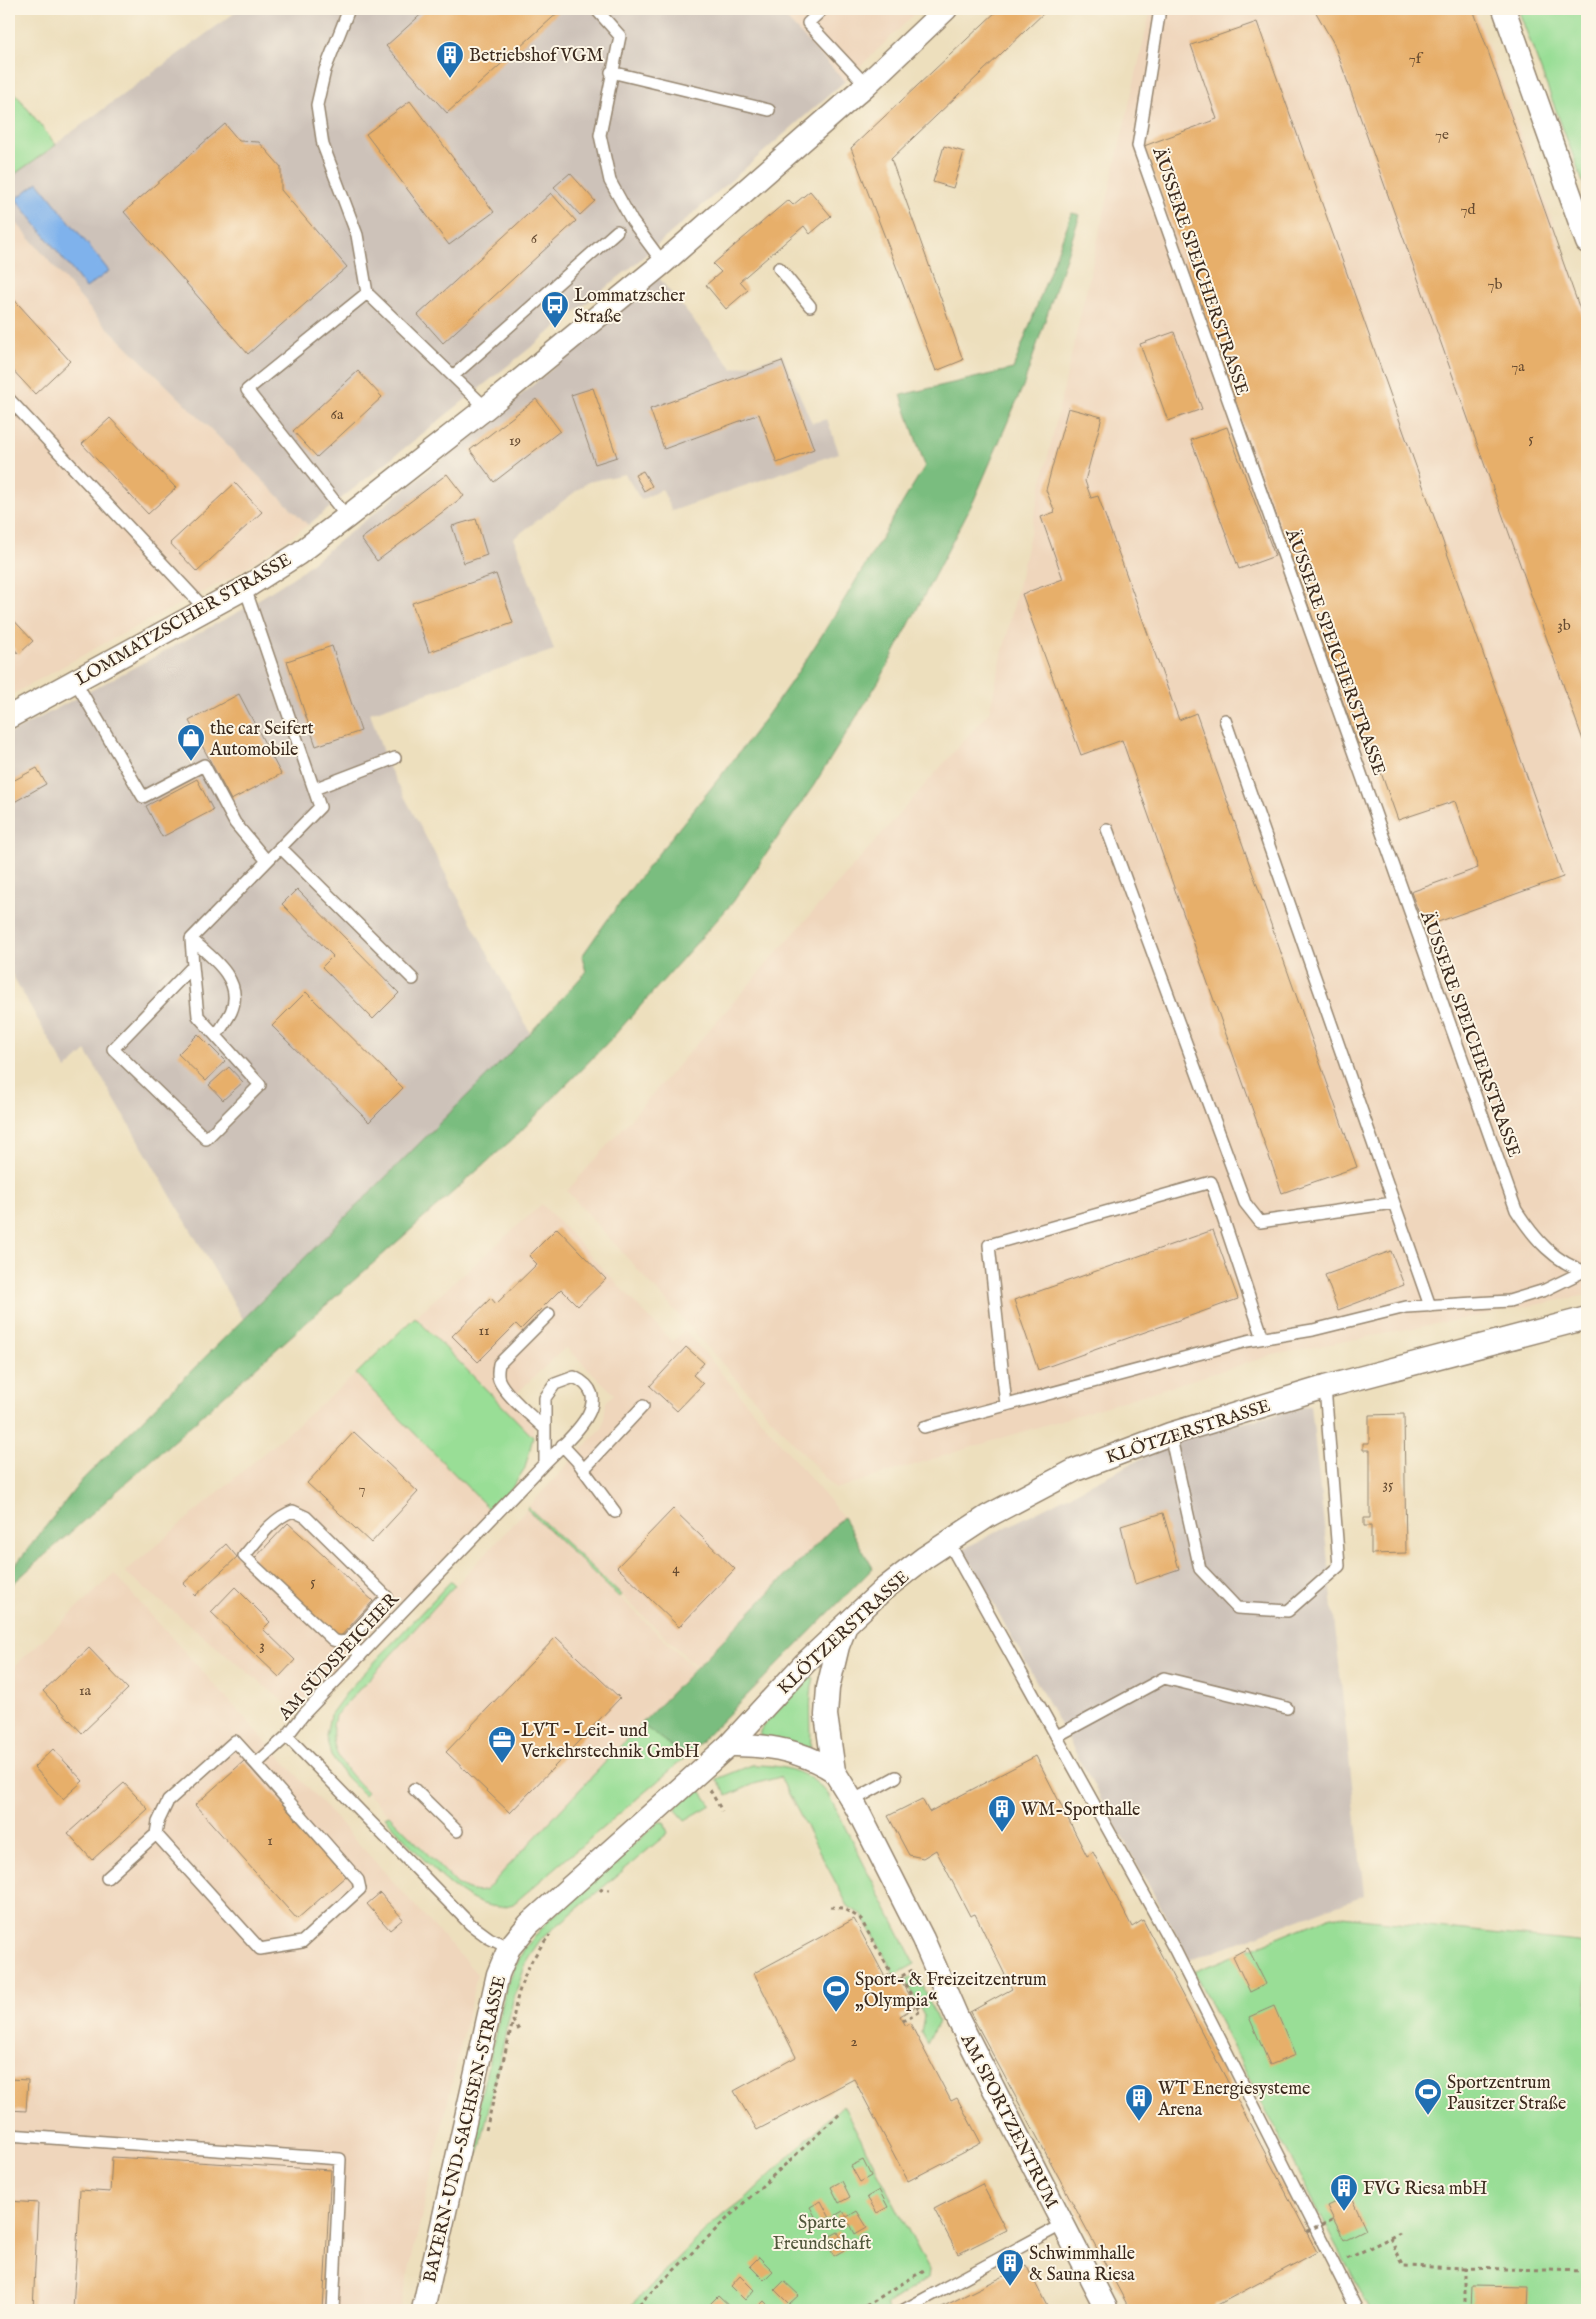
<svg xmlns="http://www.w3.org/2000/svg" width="1596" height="2319" font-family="'IM FELL English',serif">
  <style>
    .built { fill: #efd6bc }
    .industrial { fill: #cdc2b9 }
    .green { fill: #99de96; stroke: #6a845a }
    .forest { fill: #7abd7f; stroke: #5a744e }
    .water { fill: #7fb2ec; stroke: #5d6e85 }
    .building { fill: #e7af6a }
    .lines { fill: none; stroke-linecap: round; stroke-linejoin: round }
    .service-casing { stroke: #94846e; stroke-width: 14 }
    .minor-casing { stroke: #94846e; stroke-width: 25 }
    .path { stroke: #94846e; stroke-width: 3; stroke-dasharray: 4 4; stroke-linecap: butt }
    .service { stroke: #fff; stroke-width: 11 }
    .minor { stroke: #fff; stroke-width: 22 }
    .path-bridge { stroke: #94846e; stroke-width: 3; stroke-dasharray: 4 4; stroke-linecap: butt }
    .labels { text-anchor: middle; stroke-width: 4; stroke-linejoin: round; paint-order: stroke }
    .number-label { font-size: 15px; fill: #664b31 }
    .poi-label { font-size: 18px; fill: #3b2a1e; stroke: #fcf5e5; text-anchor: start }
    .street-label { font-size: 18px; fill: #3b2a1e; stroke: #fcf5e5 }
    .park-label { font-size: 18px; fill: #52573c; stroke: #fcf5e5 }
  </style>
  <rect width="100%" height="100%" fill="#fcf5e5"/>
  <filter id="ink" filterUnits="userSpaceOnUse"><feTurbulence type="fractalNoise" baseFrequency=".02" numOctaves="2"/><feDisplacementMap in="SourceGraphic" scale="10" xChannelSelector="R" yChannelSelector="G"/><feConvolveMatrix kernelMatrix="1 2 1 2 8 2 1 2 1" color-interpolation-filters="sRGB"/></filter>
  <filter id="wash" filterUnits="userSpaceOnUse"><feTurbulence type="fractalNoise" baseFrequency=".0096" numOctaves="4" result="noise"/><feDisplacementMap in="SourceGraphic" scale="20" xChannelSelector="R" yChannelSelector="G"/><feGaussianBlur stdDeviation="1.12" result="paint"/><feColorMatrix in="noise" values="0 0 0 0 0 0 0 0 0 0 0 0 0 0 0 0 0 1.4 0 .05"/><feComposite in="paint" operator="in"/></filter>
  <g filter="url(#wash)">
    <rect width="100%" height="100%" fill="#eddfbd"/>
    <!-- built -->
    <path class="built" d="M777 9H920L845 81Z
      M1151 9H1475L1587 315V1295L1273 1355 835 1489 567 1191 989 712Z
      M9 214 96 316 308 525 234 576 103 644 13 694 9 690Z
      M542 1204 672 1342 685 1330 843 1517 696 1666 528 1507 603 1427 606 1402 614 1394 566 1347 516 1394 533 1409V1437L415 1317Z
      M356 1374 491 1511 294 1710 125 1572Z
      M527 1509 694 1668 486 1890 479 1892 470 1891 452 1880 346 1771 335 1753 332 1741 333 1723 340 1709Z
      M114 1574 477 1974 400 2310H9V1671Z"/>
    <!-- industrial -->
    <path class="industrial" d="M240 9H777L845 81 634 265 308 525 96 316 9 214V178Z
      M659 278 733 369 782 355 812 423 827 419 839 453 672 511 662 489 641 500 625 474 588 482 514 538 554 650 370 713 386 762 530 1033 243 1319 86 1051 66 1069 9 969V734L242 610 295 576 482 428Z
      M1311 1405 1364 1895 1190 1960 963 1549 1178 1440Z"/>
    <!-- green -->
    <path class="green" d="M1518 9H1587V193Z
      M9 85 56 145 9 178Z
      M415 1317 533 1437 525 1468 512 1488 491 1511 356 1374Z
      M528 1507 621 1595 619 1597 527 1509Z
      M451 1581 455 1585 335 1716C326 1750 345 1770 367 1792L364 1795 346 1777 331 1756 326 1736 330 1715 350 1688Z
      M809 1676 814 1678C807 1702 813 1725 810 1749L760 1736V1731L763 1726Z
      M641 1724 686 1757 513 1904C509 1905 503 1907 498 1907 456 1905 413 1846 385 1817L389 1815 458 1885C468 1890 475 1894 486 1890Z
      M752 1765C782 1765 808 1770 828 1794L915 1964 895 1975 863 1916 848 1906 780 1777 754 1784 727 1796 717 1779Z
      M695 1787 700 1789 711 1805 685 1820 676 1810 678 1804Z
      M659 1822H664L668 1833 541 1939 528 1958 513 2000 480 2148 472 2171 465 2163 507 1984 524 1949 550 1919Z
      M1332 1916 1587 1943V2310H1370L1194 1972Z
      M918 1974 938 2022 927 2043 921 2032 924 2016 906 1980Z
      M843 2105 929 2270 928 2278 886 2305 889 2310H627L713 2223 746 2198Z"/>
    <!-- forest -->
    <path class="forest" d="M1072 213 1080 215 1024 384 974 500 882 676 814 785 733 902 611 1039 515 1137 9 1587V1567L17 1563 83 1479 530 1033 586 972 582 956C646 861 726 777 791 682 839 612 881 537 925 466L901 395 1013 369Z
      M843 1517 873 1568 686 1757 641 1724Z"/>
    <!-- water -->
    <path class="water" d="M38 182 109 271 86 288 16 199Z"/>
    <g id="blocks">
      <!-- building -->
      <path class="building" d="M427 9H562L447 113 386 46Z
        M999 9H1048L891 159 963 360 936 371 851 148Z
        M1314 9H1473L1587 329V739L1583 740 1334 44Z
        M1257 22 1563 877 1424 927 1411 892 1478 868 1455 801 1398 820 1369 739 1358 744 1144 146 1217 119 1191 45Z
        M410 101 494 212 449 245 366 134Z
        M225 124 239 141 259 142 281 167V190L347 267 248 354 124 212Z
        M944 146 964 152 953 188 933 182Z
        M570 173 595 201 580 215 554 187Z
        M810 191 831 216 810 234 804 226 740 281 748 290 726 309 706 285 721 272 713 264 788 200 793 205Z
        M551 193 576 221 443 343 418 315Z
        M9 294 70 361 35 394 9 366Z
        M1174 332 1202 409 1168 421 1140 344Z
        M782 361 814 449 777 463 759 414 664 449 650 409Z
        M358 371 382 397 317 457 293 431Z
        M593 388 617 457 595 464 571 395Z
        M536 399 560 431 494 482 470 450Z
        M1068 408 1102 417 1085 481 1091 498 1098 496 1179 720 1196 713 1357 1167 1282 1193 1122 740 1081 755 1022 594 1063 579 1041 517 1055 512 1046 490Z
        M110 418 176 488 148 514 82 444Z
        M1227 427 1275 556 1239 569 1191 440Z
        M643 471 652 486 644 491 635 475Z
        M447 474 464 496 377 561 361 539Z
        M235 483 262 512 197 572 170 543Z
        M476 519 487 555 464 563 452 526Z
        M496 574 513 623 429 652 412 603Z
        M9 615 33 641 19 654 9 643Z
        M332 646 361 731 316 746 287 661Z
        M239 694 281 774 231 800 189 721Z
        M37 768 46 784 9 805V783Z
        M197 779 213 810 162 837 146 806Z
        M297 889 399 993 373 1019 322 967 333 956 282 904Z
        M306 992 403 1088 369 1122 272 1026Z
        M198 1034 225 1061 206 1081 178 1054Z
        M229 1067 243 1082 223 1100 209 1085Z
        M557 1228 606 1279 578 1306 561 1289 521 1329 516 1324 478 1362 452 1336 491 1298 496 1304 537 1264 529 1256Z
        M1213 1230 1238 1299 1038 1370 1014 1300Z
        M1391 1251 1404 1285 1338 1310 1325 1275Z
        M686 1347 704 1363 693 1375 703 1384 677 1411 650 1386Z
        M1404 1414 1406 1553 1371 1554V1526H1364V1518H1370V1450H1363V1443H1369V1415Z
        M354 1432 418 1492 371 1543 307 1483Z
        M673 1509 735 1569 679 1627 617 1567Z
        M1163 1513 1179 1569 1135 1584 1121 1526Z
        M288 1523 373 1601 338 1639 253 1560Z
        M226 1544 237 1557 195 1596 183 1584Z
        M235 1587 270 1622 263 1629 295 1660 279 1677 211 1612Z
        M556 1637 620 1698 510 1813 446 1752Z
        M89 1648 128 1689 82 1733 43 1691Z
        M53 1749 83 1781 63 1799 34 1767Z
        M1036 1756 1087 1856 1093 1852 1132 1927 1143 1920 1317 2252 1208 2310H1130L970 2012 1012 1989 975 1914 970 1916 936 1850 923 1858 909 1855 888 1816 922 1799 929 1812Z
        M244 1761 346 1876 297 1919 195 1805Z
        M124 1783 148 1809 92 1860 68 1833Z
        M380 1893 403 1919 390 1930 367 1904Z
        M854 1919 885 1977 890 1974 896 1985 901 1981 915 2007 900 2016 906 2026 910 2023 951 2101 957 2098 981 2143 908 2181 854 2079 757 2130 734 2091 796 2057 754 1973Z
        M1248 1948 1266 1984 1250 1992 1233 1956Z
        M1274 2006 1295 2055 1270 2065 1249 2017Z
        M9 2079 28 2080 26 2111 9 2110Z
        M112 2157 331 2170 323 2310H73L80 2190 110 2192Z
        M863 2160 871 2176 860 2182 851 2166Z
        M842 2181 850 2197 839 2203 831 2187Z
        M982 2184 1006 2230 958 2254 934 2209Z
        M879 2190 888 2207 877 2213 867 2197Z
        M1350 2195 1366 2229 1344 2240 1327 2206Z
        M9 2201 38 2203 33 2310H9Z
        M821 2201 830 2218 819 2224 810 2207Z
        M843 2211 847 2217 857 2211 867 2227 855 2234 850 2224 843 2227 836 2215Z
        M838 2232 846 2249 834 2256 825 2239Z
        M759 2257 773 2271 764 2280 750 2266Z
        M1026 2265 1049 2310H936Z
        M740 2276 754 2290 745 2300 731 2286Z
        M784 2281 799 2295 789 2304 775 2290Z
        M1472 2286 1529 2287 1528 2310H1471Z
        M718 2296 733 2310H714L709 2305Z
        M764 2301 773 2310H755Z"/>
    </g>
  </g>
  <g filter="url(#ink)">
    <use href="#blocks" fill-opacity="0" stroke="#94846e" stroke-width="1"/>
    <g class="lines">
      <defs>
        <path id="service" d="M349 9 325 70 317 105 323 145 357 235 367 293
          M596 9 620 36 600 135 610 181 632 221 663 263
          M823 9 808 23 866 85
          M1160 9 1138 146 1516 1210C1534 1238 1555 1263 1587 1272
          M611 72 769 110
          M779 268 810 306
          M453 376 617 231
          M9 399 206 610
          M347 517 247 390 367 293 486 408
          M75 681 143 797 204 765 235 823 267 861
          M1225 720 1430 1306
          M314 789 395 758
          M1107 829 1245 1203 1260 1222 1393 1203
          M280 847 413 979
          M191 939C212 957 245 981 231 1012 227 1020 221 1028 216 1036
          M193 966 198 1016 260 1085 206 1139 113 1049 193 966 191 939 320 807 245 588
          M1006 1405 989 1245 1211 1182 1263 1338
          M924 1427 1247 1341 1313 1330 1406 1307 1509 1301 1545 1290 1584 1271
          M544 1428C532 1416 505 1395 499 1380 497 1375 498 1369 499 1364L549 1314
          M1170 1434 1200 1569 1237 1608 1288 1611 1339 1566 1325 1387
          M562 1445 577 1461 615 1512
          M583 1470 643 1406
          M948 1541 1175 1950 1357 2310
          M347 1641 340 1642 333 1640 244 1556C258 1540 271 1519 293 1511L306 1517 387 1597 347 1641 361 1655
          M1057 1736 1164 1678 1287 1708
          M256 1764 235 1741 168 1801 158 1822 156 1834 260 1949 302 1942 360 1889 358 1880 256 1764 287 1736
          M414 1789 457 1831
          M852 1801 896 1777
          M107 1878 156 1834
          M509 1948 489 1938 470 1924 287 1736 304 1714 545 1463V1398L555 1384 574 1377C621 1399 565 1442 545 1463
          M9 2135 340 2159 333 2310
          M904 2310 1063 2224"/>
        <path id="minor" d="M1504 9 1587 242
          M9 717 245 588 298 554 347 517 486 408 663 263 866 85 946 9
          M845 1628 838 1646 828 1688 826 1715 834 1771 856 1807 923 1939 957 2017 1107 2310
          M729 1745C766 1744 803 1751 834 1771
          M423 2310 498 1974 509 1948 529 1924 729 1745 805 1663 884 1589 924 1558 988 1516 1075 1470 1170 1434 1325 1387 1587 1318"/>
      </defs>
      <!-- service casing -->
      <use href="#service" class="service-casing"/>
      <!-- minor casing -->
      <use href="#minor" class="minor-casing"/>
      <!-- path -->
      <path class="path" d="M710 1790 722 1811
        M600 1891 602 1889 610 1890
        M830 1907 842 1908 860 1918 895 1980 893 1981
        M901 1977 920 2011 903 2021
        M895 1980 914 1969
        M519 2030 513 2021C517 1989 529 1959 550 1935
        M486 2130 513 2021
        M1390 2238 1404 2266 1465 2268
        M1347 2259 1400 2233
        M633 2310 736 2210 842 2112
        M859 2310 926 2269
        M1465 2310V2268L1587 2271"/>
      <!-- service -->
      <use href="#service" class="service"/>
      <!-- minor -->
      <use href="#minor" class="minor"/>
      <!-- path-bridge -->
      <path class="path-bridge" d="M1307 2232 1334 2219"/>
    </g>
  </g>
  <!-- icons -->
  <defs>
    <symbol id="building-pin" viewBox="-11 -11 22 30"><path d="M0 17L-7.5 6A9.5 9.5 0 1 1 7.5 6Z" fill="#1f6fb2" stroke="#fcf5e5"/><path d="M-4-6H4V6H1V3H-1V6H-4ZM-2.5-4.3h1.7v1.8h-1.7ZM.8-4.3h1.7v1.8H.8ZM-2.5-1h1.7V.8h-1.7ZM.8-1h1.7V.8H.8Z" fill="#fff"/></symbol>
    <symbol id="bus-pin" viewBox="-11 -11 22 30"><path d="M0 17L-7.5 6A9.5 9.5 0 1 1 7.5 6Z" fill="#1f6fb2" stroke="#fcf5e5"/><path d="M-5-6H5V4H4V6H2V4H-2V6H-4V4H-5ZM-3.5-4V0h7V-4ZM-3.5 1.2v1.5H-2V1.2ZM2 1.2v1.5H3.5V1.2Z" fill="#fff"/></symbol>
    <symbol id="shop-pin" viewBox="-11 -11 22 30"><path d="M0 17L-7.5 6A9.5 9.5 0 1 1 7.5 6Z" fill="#1f6fb2" stroke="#fcf5e5"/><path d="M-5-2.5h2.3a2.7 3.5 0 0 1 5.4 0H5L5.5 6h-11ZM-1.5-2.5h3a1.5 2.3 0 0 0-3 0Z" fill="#fff"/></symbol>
    <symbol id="office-pin" viewBox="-11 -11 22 30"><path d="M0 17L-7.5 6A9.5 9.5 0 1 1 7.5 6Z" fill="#1f6fb2" stroke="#fcf5e5"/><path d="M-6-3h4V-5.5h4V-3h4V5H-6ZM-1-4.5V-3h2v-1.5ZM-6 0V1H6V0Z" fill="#fff"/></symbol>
    <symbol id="stadium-pin" viewBox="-11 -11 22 30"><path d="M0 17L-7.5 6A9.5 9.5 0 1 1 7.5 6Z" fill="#1f6fb2" stroke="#fcf5e5"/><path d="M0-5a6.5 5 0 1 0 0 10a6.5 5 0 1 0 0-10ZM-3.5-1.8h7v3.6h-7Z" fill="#fff"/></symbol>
  </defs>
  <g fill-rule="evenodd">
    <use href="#building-pin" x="434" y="39" width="32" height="43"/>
    <use href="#bus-pin" x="539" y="289" width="32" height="43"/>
    <use href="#shop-pin" x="175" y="722" width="32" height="43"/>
    <use href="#office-pin" x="486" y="1724" width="32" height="43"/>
    <use href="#building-pin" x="986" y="1793" width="32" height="43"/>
    <use href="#stadium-pin" x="820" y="1973" width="32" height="43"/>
    <use href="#stadium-pin" x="1412" y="2076" width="32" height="43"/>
    <use href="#building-pin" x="1123" y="2082" width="32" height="43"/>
    <use href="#building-pin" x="1328" y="2172" width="32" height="43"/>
    <use href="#building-pin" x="994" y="2247" width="32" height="43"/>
  </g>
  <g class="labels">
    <!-- number labels -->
    <g class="number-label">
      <text x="1415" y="63">7f</text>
      <text x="1442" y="139">7e</text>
      <text x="1468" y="214">7d</text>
      <text x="534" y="243">6</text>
      <text x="1495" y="289">7b</text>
      <text x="1518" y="371">7a</text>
      <text x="337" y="419">6a</text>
      <text x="1531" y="443">5</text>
      <text x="515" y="445">19</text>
      <text x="1564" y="630">3b</text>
      <text x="484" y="1335">11</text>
      <text x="1388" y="1489">35</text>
      <text x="362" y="1493">7</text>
      <text x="676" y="1573">4</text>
      <text x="313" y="1586">5</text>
      <text x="262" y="1650">3</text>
      <text x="85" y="1695">1a</text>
      <text x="270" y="1845">1</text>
      <text x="854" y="2046">2</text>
    </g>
    <!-- poi labels -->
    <g class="poi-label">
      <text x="469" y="61">Betriebshof VGM</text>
      <text x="574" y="301">Lommatzscher<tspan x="574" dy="21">Straße</tspan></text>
      <text x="210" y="734">the car Seifert<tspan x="210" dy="21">Automobile</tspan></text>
      <text x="521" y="1736">LVT - Leit- und<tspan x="521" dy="21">Verkehrstechnik GmbH</tspan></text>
      <text x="1021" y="1815">WM-Sporthalle</text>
      <text x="855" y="1985">Sport- &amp; Freizeitzentrum<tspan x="855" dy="21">„Olympia“</tspan></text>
      <text x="1447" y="2088">Sportzentrum<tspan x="1447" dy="21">Pausitzer Straße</tspan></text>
      <text x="1158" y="2094">WT Energiesysteme<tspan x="1158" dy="21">Arena</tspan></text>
      <text x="1363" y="2194">FVG Riesa mbH</text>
      <text x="1029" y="2259">Schwimmhalle<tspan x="1029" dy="21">&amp; Sauna Riesa</tspan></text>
    </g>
    <!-- street labels -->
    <g class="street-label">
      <text transform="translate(1201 271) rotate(71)" y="6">ÄUSSERE SPEICHERSTRASSE</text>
      <text transform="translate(183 619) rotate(-30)" y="6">LOMMATZSCHER STRASSE</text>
      <text transform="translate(1336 652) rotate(70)" y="6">ÄUSSERE SPEICHERSTRASSE</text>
      <text transform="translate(1471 1034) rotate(70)" y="6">ÄUSSERE SPEICHERSTRASSE</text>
      <text transform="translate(1188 1431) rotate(-18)" y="6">KLÖTZERSTRASSE</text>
      <text transform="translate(843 1632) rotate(-43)" y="6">KLÖTZERSTRASSE</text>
      <text transform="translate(338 1656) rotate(-47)" y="6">AM SÜDSPEICHER</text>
      <text transform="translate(1010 2121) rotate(63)" y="6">AM SPORTZENTRUM</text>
      <text transform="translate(464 2129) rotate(-77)" y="6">BAYERN-UND-SACHSEN-STRASSE</text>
    </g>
    <!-- park labels -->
    <g class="park-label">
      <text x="822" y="2228">Sparte<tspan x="822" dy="21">Freundschaft</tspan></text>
    </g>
  </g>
  <!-- margin -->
  <rect width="1596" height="2319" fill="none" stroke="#fcf5e5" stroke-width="30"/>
</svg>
